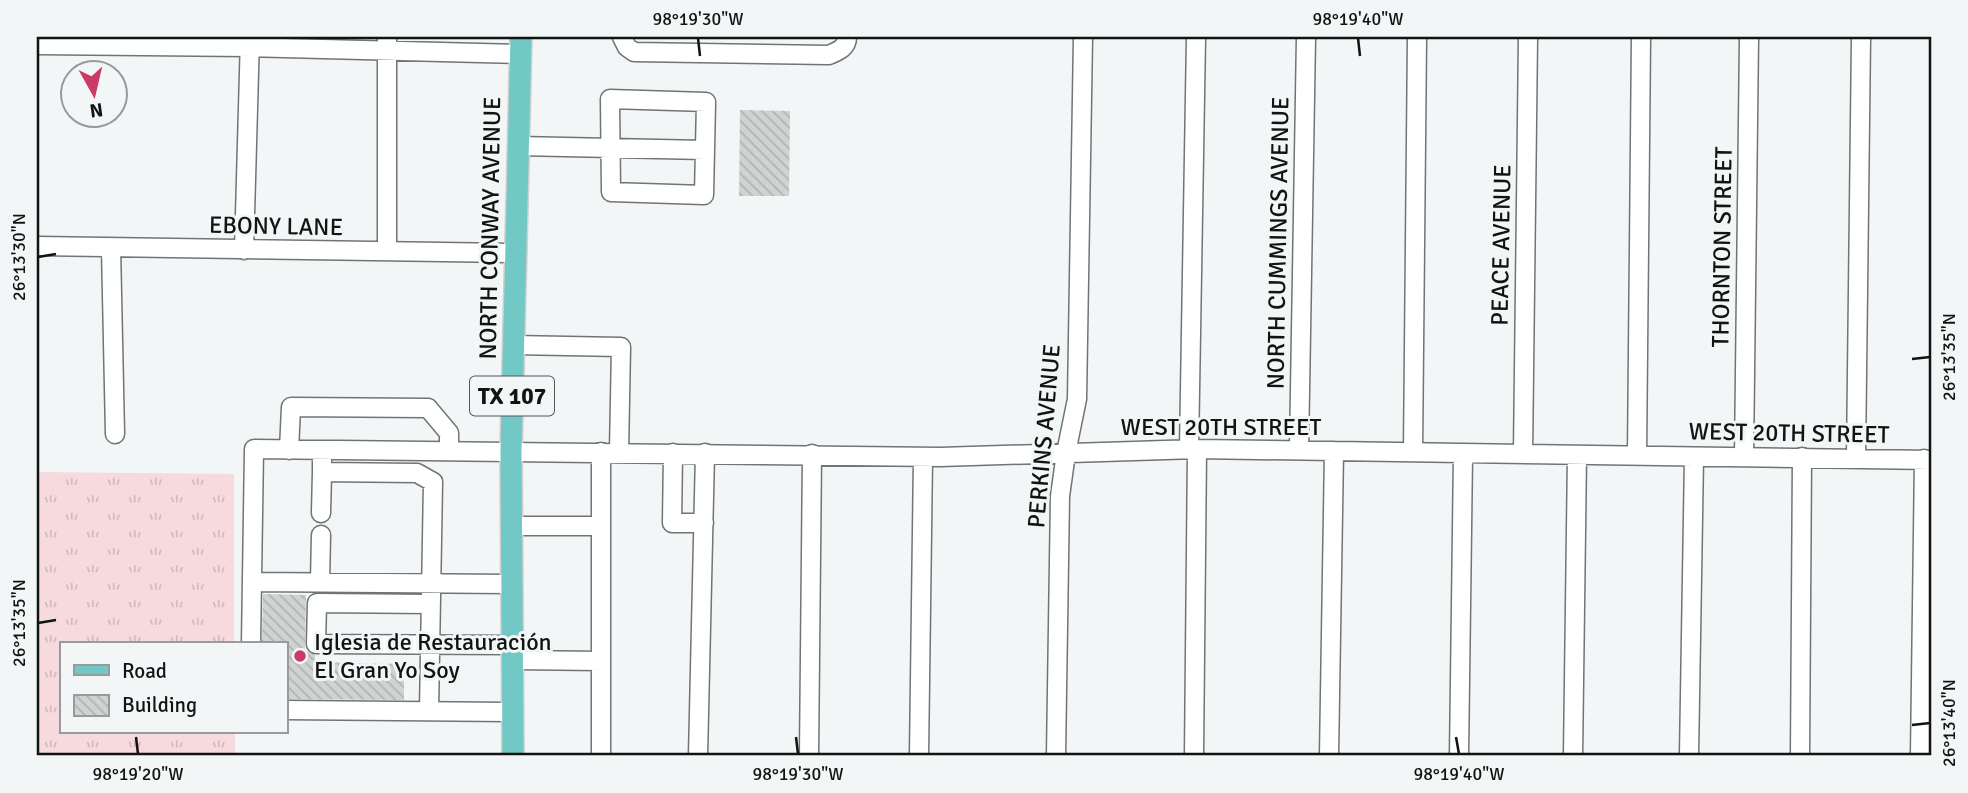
<svg xmlns="http://www.w3.org/2000/svg" width="1968" height="793" font-family="Signika,sans-serif">
  <style>
    .grass { fill: url(#grass-tufts) }
    .building { fill: url(#building-back-hatch) }
    .lines { fill: none; stroke-linecap: round; stroke-linejoin: round }
    .minor-casing { stroke: #707474; stroke-width: 21 }
    .major-casing { stroke: #d0d0d0; stroke-width: 24 }
    .minor { stroke: #fff; stroke-width: 18 }
    .major { stroke: #71c8c4; stroke-width: 21 }
    .ticks { fill: none; stroke: #121313; stroke-width: 2.5 }
    .poi-dot { fill: #ca3c66; stroke: #f2f6f6; stroke-width: 2.5 }
    .labels { text-anchor: middle; stroke-width: 6; stroke-linejoin: round; paint-order: stroke }
    .shield { fill: #f2f6f6; stroke: #555757; stroke-width: 2 }
    .shield-label { font-size: 23px; font-weight: bold; fill: #121313 }
    .street-label { font-size: 24px; fill: #121313; stroke: #f2f6f6 }
    .poi-label { font-size: 24px; fill: #121313; stroke: #f2f6f6; text-anchor: start }
    .neatline { fill: none; stroke: #121313; stroke-width: 2.5 }
    .ticks-label { font-size: 18px; text-anchor: middle; fill: #121313 }
  </style>
  <defs>
    <pattern id="grass-tufts" width="24" height="20" patternUnits="userSpaceOnUse" patternTransform="scale(1.75)"><rect width="24" height="20" fill="#f6dade"/><path d="M3 7l-1-3M5 7V3M7 7l1-3M15 17l-1-3M17 17v-4M19 17l1-3" fill="none" stroke="#d2babe"/></pattern>
    <pattern id="building-back-hatch" width="6" height="6" patternUnits="userSpaceOnUse" patternTransform="scale(1.75)"><rect width="6" height="6" fill="#cfd3d2"/><path d="M-1 5l2 2M0 0l6 6M5-1l2 2" fill="none" stroke="#b1b4b3"/></pattern>
  </defs>
  <rect width="100%" height="100%" fill="#f2f6f6"/>
  <!-- grass -->
  <path class="grass" d="M37 472 234 474V644H61V732H235V756H37Z"/>
  <!-- building -->
  <path class="building" d="M740 110 790 111 789 196H739Z
    M263 594 306 595 305 650 315 655V662L404 664V700L285 699V644H262Z"/>
  <g class="lines">
    <defs>
      <path id="minor" d="M622 37 627 47 634 52 829 55C838 51 847 48 847 37
        M37 45 249 47 521 54
        M610 99 706 102 704 195 611 192Z
        M518 146 705 150
        M37 246 515 253
        M111 248 115 434
        M244 250 250 37
        M387 251V37
        M513 345 621 347 619 452
        M289 450 291 407 428 408 449 433V450
        M322 450V472L417 473 433 482 429 711
        M1189 450 1196 37
        M1299 450 1306 37
        M1413 452 1417 37
        M673 453 672 523H704
        M1523 454 1528 37
        M1637 456 1641 37
        M1744 457 1749 37
        M1856 458 1861 37
        M321 513 322 472
        M512 526H601
        M252 582 512 584
        M320 582 321 535
        M431 604 317 603 316 644 512 645
        M251 644 254 449 940 457 1197 449 1931 460
        M512 660 601 661
        M285 710 512 712
        M601 756V452
        M698 756 705 453
        M809 756 812 454
        M919 756 923 457
        M1056 756 1060 496 1066 453 1077 399 1083 37
        M1194 756 1197 449
        M1329 756 1334 451
        M1459 756 1463 454
        M1573 756 1577 455
        M1689 756 1694 457
        M1800 756 1802 457
        M1920 756 1924 459"/>
      <path id="major" d="M513 756 511 451 521 37"/>
    </defs>
    <!-- minor casing -->
    <use href="#minor" class="minor-casing"/>
    <!-- major casing -->
    <use href="#major" class="major-casing"/>
    <!-- minor -->
    <use href="#minor" class="minor"/>
    <!-- major -->
    <use href="#major" class="major"/>
  </g>
  <!-- ticks -->
  <path class="ticks" d="M698 38 700 56M1358 38 1360 56M38 257 56 254M1912 359 1930 357M38 623 56 620M1912 725 1930 723M136 737 138 754M796 737 798 754M1456 737 1459 754"/>
  <!-- markers -->
  <circle class="poi-dot" cx="300" cy="656" r="7"/>
  <g class="labels">
    <!-- shield labels -->
    <rect class="shield" x="470" y="376.5" width="84" height="39" rx="5"/>
    <g class="shield-label">
      <text x="512" y="404">TX 107</text>
    </g>
    <!-- street labels -->
    <g class="street-label">
      <text transform="translate(276 226) rotate(1)" y="8">EBONY LANE</text>
      <text transform="translate(490 228) rotate(-89)" y="8">NORTH CONWAY AVENUE</text>
      <text transform="translate(1278 243) rotate(-89)" y="8">NORTH CUMMINGS AVENUE</text>
      <text transform="translate(1501 245) rotate(-89)" y="8">PEACE AVENUE</text>
      <text transform="translate(1722 247) rotate(-89)" y="8">THORNTON STREET</text>
      <text x="1221" y="435">WEST 20TH STREET</text>
      <text transform="translate(1789 433) rotate(1)" y="8">WEST 20TH STREET</text>
      <text transform="translate(1044 436) rotate(-85)" y="8">PERKINS AVENUE</text>
    </g>
    <!-- poi labels -->
    <g class="poi-label">
      <text x="314" y="650">Iglesia de Restauración<tspan x="314" dy="28">El Gran Yo Soy</tspan></text>
    </g>
  </g>
  <!-- border -->
  <rect width="1968" height="793" fill="none" stroke="#f2f6f6" stroke-width="77"/>
  <!-- legend -->
  <rect x="60" y="642" width="228" height="91" fill="#f2f6f6" stroke="#989b9b" stroke-width="2"/>
  <rect x="74" y="665" width="35" height="10" fill="#71c8c4" stroke="#989b9b" stroke-width="2"/>
  <text x="122" y="678" font-size="21" fill="#121313">Road</text>
  <rect x="74" y="695" width="35" height="21" fill="url(#building-back-hatch)" stroke="#989b9b" stroke-width="2"/>
  <text x="122" y="712" font-size="21" fill="#121313">Building</text>
  <!-- north arrow -->
  <g transform="translate(94 94) rotate(172)"><circle r="33" fill="#f2f6f6" stroke="#989b9b" stroke-width="2"/>
  <path d="M0-5L12 26L0 18L-12 26Z" fill="#ca3c66"/>
  <text y="-10" font-size="19" font-weight="bold" text-anchor="middle" fill="#121313">N</text>
  </g>
  <rect x="38" y="38" width="1892" height="716" class="neatline"/>
  <g class="ticks-label">
    <text x="698" y="25">98°19'30"W</text>
    <text x="1358" y="25">98°19'40"W</text>
    <text transform="translate(19 257) rotate(-90)" y="6">26°13'30"N</text>
    <text transform="translate(1949 357) rotate(-90)" y="6">26°13'35"N</text>
    <text transform="translate(19 623) rotate(-90)" y="6">26°13'35"N</text>
    <text transform="translate(1949 723) rotate(-90)" y="6">26°13'40"N</text>
    <text x="138" y="780">98°19'20"W</text>
    <text x="798" y="780">98°19'30"W</text>
    <text x="1459" y="780">98°19'40"W</text>
  </g>
</svg>
